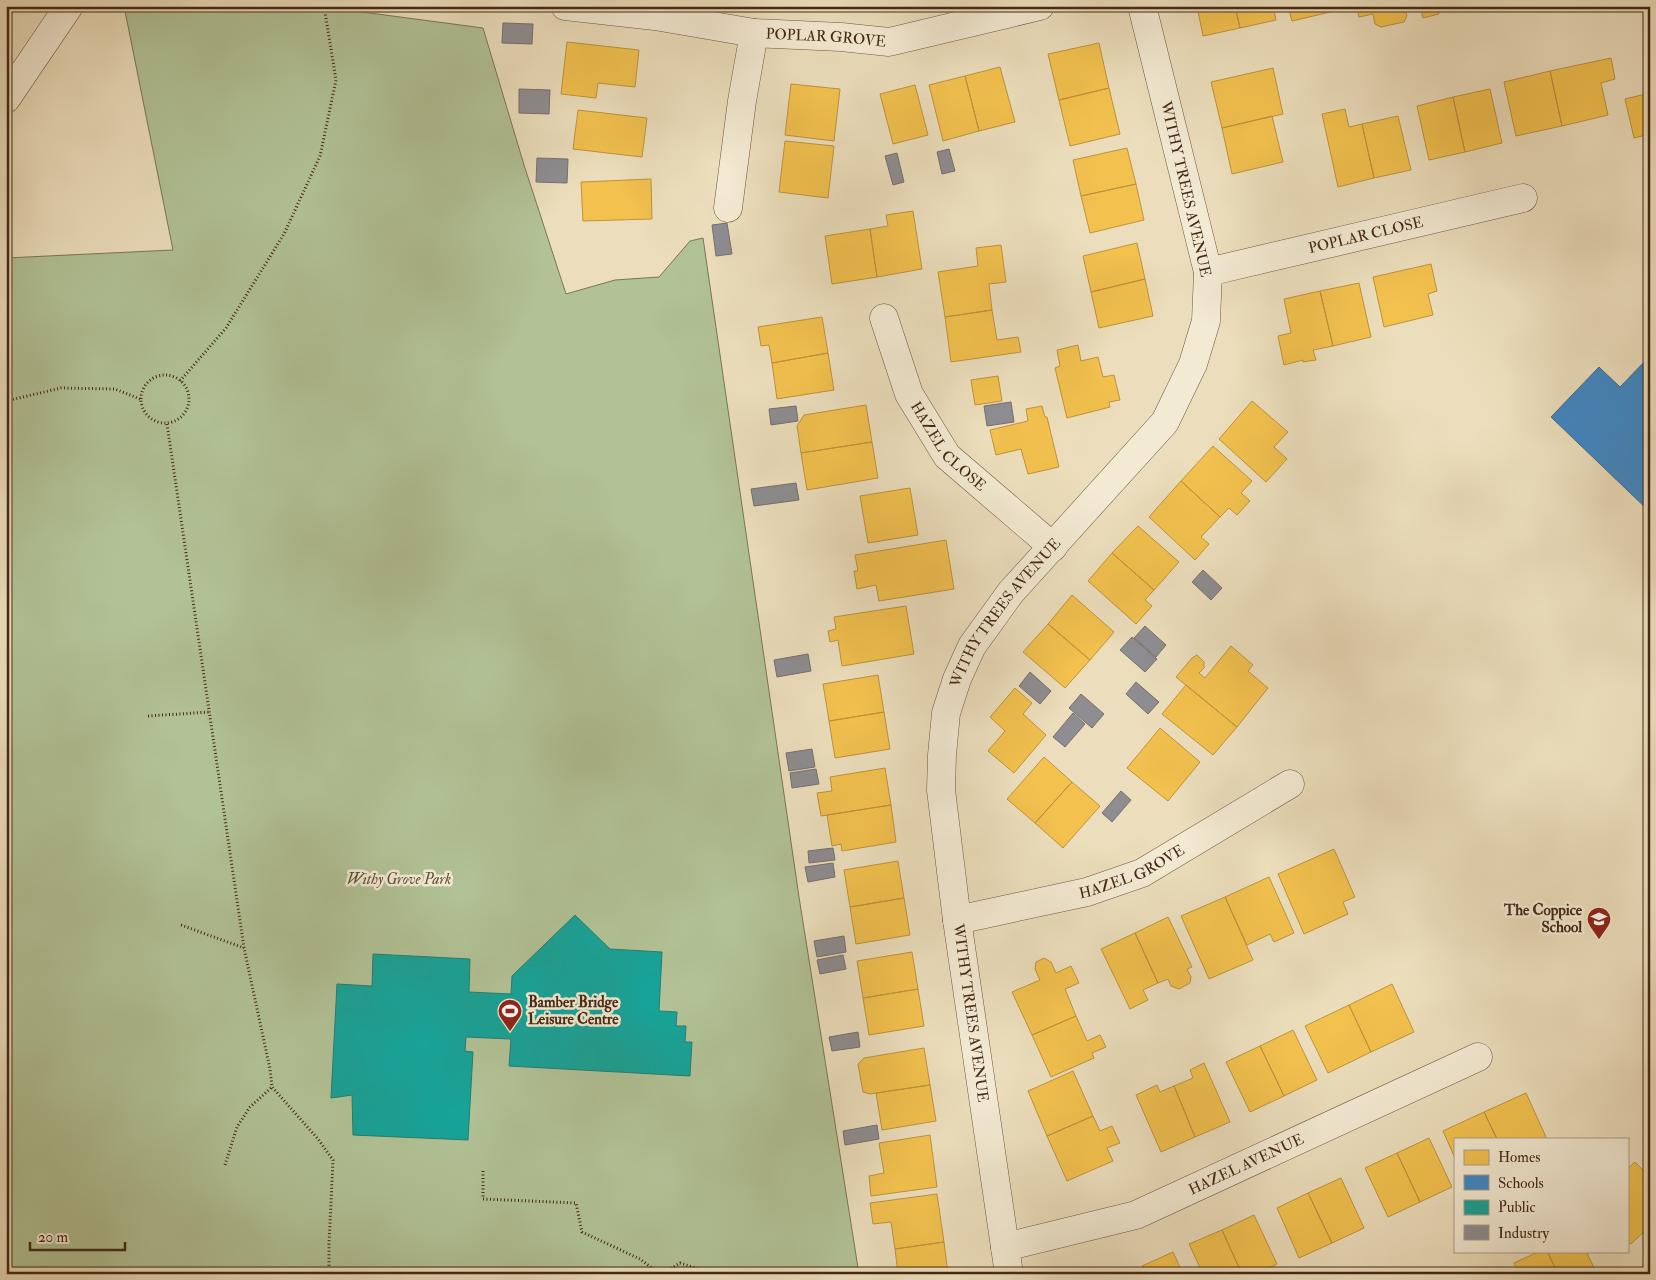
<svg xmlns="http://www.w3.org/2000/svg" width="1656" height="1280" font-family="'IM FELL Double Pica',serif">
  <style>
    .green { fill: #b1c296; stroke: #7b7556 }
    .homes { fill: #f2c14e; stroke: #be933d }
    .schools { fill: #3f88c5; stroke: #416b90 }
    .public { fill: #17a398; stroke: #257e71 }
    .industry { fill: #8d8d92; stroke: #776f6d }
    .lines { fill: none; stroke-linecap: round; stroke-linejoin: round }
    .minor-casing { stroke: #6f5640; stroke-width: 29 }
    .path { stroke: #452816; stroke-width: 3; stroke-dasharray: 1 2.5; stroke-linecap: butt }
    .minor { stroke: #f3ead3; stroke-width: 28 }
    .labels { text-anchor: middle; stroke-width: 5; stroke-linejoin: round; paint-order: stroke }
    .street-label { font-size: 15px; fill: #452816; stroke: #f3ead3 }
    .park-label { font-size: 15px; font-style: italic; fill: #604e36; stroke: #f3ead3 }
    .poi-label { font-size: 15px; font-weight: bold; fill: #452816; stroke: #f3ead3; text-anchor: end }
  </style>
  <rect width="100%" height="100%" fill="#ecdebc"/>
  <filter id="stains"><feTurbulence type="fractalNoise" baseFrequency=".004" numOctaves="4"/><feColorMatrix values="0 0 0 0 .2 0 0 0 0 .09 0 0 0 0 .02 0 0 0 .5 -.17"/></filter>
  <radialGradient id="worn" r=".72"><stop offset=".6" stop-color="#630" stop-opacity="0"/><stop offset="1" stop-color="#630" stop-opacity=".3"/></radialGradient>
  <!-- green -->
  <path class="green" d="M124 6H317L483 28 524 165 566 294 615 280 659 277 690 241 703 238 799 897 859 1274H6V258L173 250Z"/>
  <!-- homes -->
  <path class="homes" d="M1197 6H1235L1240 28 1203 36Z
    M1235 6H1273L1276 20 1240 28Z
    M1288 6H1338L1339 10 1292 21Z
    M1356 6H1404L1407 16 1404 22 1381 27 1375 24 1373 14 1359 17Z
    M1420 6H1437L1439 14 1423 18Z
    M567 42 639 50 635 87 598 83 596 98 561 94Z
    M1099 43 1109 88 1059 100 1048 54Z
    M1611 58 1615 79 1601 83 1608 115 1562 126 1550 71Z
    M1000 67 1015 122 979 131 965 76Z
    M1273 68 1283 114 1222 128 1211 82Z
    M1550 71 1562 126 1516 136 1504 82Z
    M965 76 979 131 943 141 929 85Z
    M791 84 840 89 834 141 785 135Z
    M915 85 928 135 893 144 880 94Z
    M1109 88 1120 134 1070 146 1059 100Z
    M1490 89 1502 143 1465 152 1453 97Z
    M1650 93V134L1634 138 1625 99Z
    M1453 97 1465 152 1429 160 1417 106Z
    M1345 109 1349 127 1362 124 1374 178 1338 187 1322 114Z
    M578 110 647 118 642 157 573 149Z
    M1272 116 1283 162 1232 174 1222 128Z
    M1398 116 1411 170 1374 178 1362 124Z
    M785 141 834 146 828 198 779 192Z
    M1127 148 1136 184 1081 196 1073 160Z
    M651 179 652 219 583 221 581 182Z
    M1136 184 1144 220 1090 233 1081 196Z
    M913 211 922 269 877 277 870 229 888 226 886 215Z
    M870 229 877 277 832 284 825 236Z
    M1137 243 1145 279 1091 292 1083 256Z
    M1001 245 1006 282 989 284 992 310 945 317 938 272 978 266 976 248Z
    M1431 264 1437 291 1428 294 1433 315 1384 327 1373 277Z
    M1145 279 1153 316 1099 328 1091 292Z
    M1359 283 1371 337 1333 346 1320 291Z
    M1320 291 1333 346 1313 350 1316 360 1303 362V360L1284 365 1278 336 1291 333 1284 299Z
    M992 310 997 340 1018 337 1021 352 951 362 945 317Z
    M822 317 828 353 772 363 769 345 761 346 758 327Z
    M1078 345 1081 361 1098 357 1103 377 1114 375 1120 400 1109 402 1110 407 1067 418 1055 368 1060 366 1057 350Z
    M828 353 834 390 777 399 772 363Z
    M998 376 1002 401 975 405 971 380Z
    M1252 401 1288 432 1274 447 1287 459 1266 482 1219 439Z
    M866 405 872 442 801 453 797 426 804 415Z
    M1042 406 1045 417H1047L1059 467 1028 474 1021 449 996 455 990 430 1028 421 1026 409Z
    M872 442 878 478 807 490 801 453Z
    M1213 446 1252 481 1241 493 1250 501 1237 515 1229 508 1220 517 1181 481Z
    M1181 481 1220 517 1201 537 1209 544 1195 560 1149 517Z
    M910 488 918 535 868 543 860 496Z
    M1138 526 1179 562 1154 590 1112 553Z
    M946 540 954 589 879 601 876 585 857 589 854 571H858L855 555Z
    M1112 553 1154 590 1145 600 1152 606 1136 624 1088 581Z
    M1072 595 1114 632 1090 660 1048 624Z
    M906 606 914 654 842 666 838 640 830 642 828 631 836 629 834 617Z
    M1048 624 1090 660 1065 688 1023 652Z
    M1231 646 1253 665 1248 671 1268 688 1237 727 1176 677 1192 658 1197 655 1204 662V668L1199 673 1205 678Z
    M878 675 884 712 829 721 823 684Z
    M1186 685 1237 727 1213 755 1162 714Z
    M1015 688 1032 703 1023 714 1046 735 1014 773 988 751 1005 731 990 717Z
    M884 712 890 749 835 758 829 721Z
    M1160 728 1200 762 1168 801 1127 768Z
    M1044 757 1072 782 1035 823 1007 799Z
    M885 768 891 805 821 816 817 793 832 791 830 777Z
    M1072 782 1100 806 1063 848 1035 823Z
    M891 805 896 842 842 851 841 844 832 846 827 815Z
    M1334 849 1355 897 1343 902 1348 914 1304 934 1278 874Z
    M898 861 904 898 850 907 844 870Z
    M1269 877 1294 933 1274 942 1270 934 1247 945 1225 897Z
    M1225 897 1253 960 1209 979 1181 916Z
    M904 898 910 935 856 944 850 907Z
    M1168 917 1192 967 1187 969 1191 977 1190 983 1179 989 1171 986 1168 979 1158 983 1135 933Z
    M1135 933 1158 983 1143 990 1148 1000 1130 1009 1101 949Z
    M912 952 918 989 863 998 857 961Z
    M1044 958 1051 962 1056 973 1071 966 1079 983 1065 989 1076 1016 1032 1035 1012 992 1040 980 1035 969 1036 962Z
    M1392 984 1414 1032 1371 1052 1349 1005Z
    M918 989 924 1026 869 1035 863 998Z
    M1349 1005 1371 1052 1328 1073 1305 1026Z
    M1076 1016 1087 1041 1100 1035 1106 1047 1092 1053 1094 1058 1051 1077 1032 1035Z
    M1293 1030 1317 1080 1284 1096 1260 1046Z
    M1260 1046 1284 1096 1250 1112 1226 1062Z
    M924 1048 930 1085 870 1094 863 1092 858 1064 864 1058Z
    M1204 1063 1230 1122 1195 1137 1174 1086 1193 1078 1190 1070Z
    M1073 1071 1093 1116 1047 1136 1028 1091Z
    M930 1085 936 1121 882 1130 876 1093Z
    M1157 1085 1160 1092 1174 1086 1195 1137 1161 1152 1136 1095Z
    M1526 1093 1546 1137 1542 1139H1497L1484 1112Z
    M1484 1112 1497 1139H1455V1158L1443 1131Z
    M1093 1116 1100 1131 1112 1126 1120 1143 1107 1148 1113 1161 1067 1181 1047 1136Z
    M930 1135 937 1187 871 1196 869 1176 884 1173 879 1143Z
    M1429 1138 1452 1187 1420 1202 1397 1153Z
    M1397 1153 1420 1202 1388 1217 1365 1168Z
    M1635 1162 1650 1177V1226L1631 1244 1627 1241V1169Z
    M1341 1178 1364 1228 1332 1243 1308 1193Z
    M1308 1193 1332 1243 1299 1258 1277 1208Z
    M937 1194 944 1242 895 1249 891 1222 873 1224 870 1203Z
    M1254 1215 1277 1264 1257 1274H1242L1222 1230Z
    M1222 1230 1242 1274H1203L1189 1244Z
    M944 1242 948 1274H898L895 1249Z
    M1540 1251H1547L1558 1274H1519L1514 1263Z
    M1547 1251H1586L1597 1274H1558Z
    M1173 1252 1183 1274H1146L1142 1266Z"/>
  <!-- schools -->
  <path class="schools" d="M1648 358 1650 359V512L1551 417 1599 367 1620 387Z"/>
  <!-- public -->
  <path class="public" d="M575 915 610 949 662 952 659 1011 677 1012 676 1026H686L685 1042H692L690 1076 509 1066 511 1039 466 1037 465 1051 473 1052 468 1140 353 1135 352 1095 331 1098 337 984 372 986 373 954 470 959 469 992 511 994 512 976Z"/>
  <!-- industry -->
  <path class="industry" d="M503 23 533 24 532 44 502 43Z
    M519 89 550 90 549 114 519 113Z
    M949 149 955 171 942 174 937 152Z
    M897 153 904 182 893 185 885 156Z
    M537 158 568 159 567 183 536 182Z
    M727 223 732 254 716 256 712 225Z
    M1011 402 1014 422 987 426 984 406Z
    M796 406 798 421 771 425 769 409Z
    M796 483 799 500 754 506 751 489Z
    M1203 570 1222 588 1211 600 1192 582Z
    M1145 626 1166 645 1156 657 1134 638Z
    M1132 637 1157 659 1145 672 1120 650Z
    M808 654 811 671 777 677 774 660Z
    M1030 672 1051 691 1040 704 1019 686Z
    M1136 682 1159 702 1148 714 1126 694Z
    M1081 694 1104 714 1092 728 1069 708Z
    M1073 713 1085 724 1065 747 1053 737Z
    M812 749 815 767 789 771 786 753Z
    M816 769 819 784 792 788 790 773Z
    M1121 791 1131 800 1112 822 1102 813Z
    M833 848 835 860 809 863 808 851Z
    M833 863 835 877 808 882 805 867Z
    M844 936 846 952 817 957 814 941Z
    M843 955 846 969 820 974 817 960Z
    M858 1032 860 1047 832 1051 829 1037Z
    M877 1125 879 1139 845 1145 843 1131Z"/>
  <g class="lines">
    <defs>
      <g id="minor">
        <path d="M565 6 655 16 754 33"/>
        <path d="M6 99 69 6"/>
        <path id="s1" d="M728 208 742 101 754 33 841 37 889 42 1040 6"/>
        <path id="s2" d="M1208 272 1523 198"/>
        <path id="s3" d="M884 318 909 394 947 456 1053 547"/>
        <path id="s4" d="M957 920 1087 892 1142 873 1290 784"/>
        <path id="s5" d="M1005 1247 1136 1215 1478 1057"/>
        <path id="s6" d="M1009 1274 957 920 941 790 942 755 946 713 957 679 972 646 1011 592 1165 422 1193 364 1206 321 1208 272 1142 6"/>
      </g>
    </defs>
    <!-- minor casing -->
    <use href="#minor" class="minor-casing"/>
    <!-- path -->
    <path class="path" d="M141 399a24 24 0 1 1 48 0a24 24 0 1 1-48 0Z
      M180 381 226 328 284 234 320 156 336 80 324 6
      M6 401 61 388 115 389 140 399
      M167 424 244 948 270 1069 272 1087 318 1139 333 1160 329 1244V1274
      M148 716 210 712
      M181 925 244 948
      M225 1165 237 1127 250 1107 272 1087
      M483 1171V1199L576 1203 582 1232 640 1259 660 1274
      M662 1274 680 1263 705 1271 707 1274"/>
    <!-- minor -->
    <use href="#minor" class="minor"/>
  </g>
  <!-- icons -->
  <defs>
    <symbol id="school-pin" viewBox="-11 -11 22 30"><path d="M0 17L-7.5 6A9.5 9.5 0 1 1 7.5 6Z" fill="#8f2418" stroke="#f3ead3"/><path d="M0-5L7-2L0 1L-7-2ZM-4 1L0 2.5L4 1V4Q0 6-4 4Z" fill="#fff"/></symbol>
    <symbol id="stadium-pin" viewBox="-11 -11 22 30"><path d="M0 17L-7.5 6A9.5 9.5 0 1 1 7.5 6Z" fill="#8f2418" stroke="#f3ead3"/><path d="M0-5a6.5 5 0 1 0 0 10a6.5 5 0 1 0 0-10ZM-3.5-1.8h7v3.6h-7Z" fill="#fff"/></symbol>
  </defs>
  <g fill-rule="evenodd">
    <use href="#school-pin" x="1585" y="905" width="28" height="38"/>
    <use href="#stadium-pin" x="496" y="997" width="28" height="38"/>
  </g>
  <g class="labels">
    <!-- street labels -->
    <g class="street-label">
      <text dy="5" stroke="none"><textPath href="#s1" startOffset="249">POPLAR GROVE</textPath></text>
      <text transform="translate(1186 189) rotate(77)" y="5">WITHY TREES AVENUE</text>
      <text dy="5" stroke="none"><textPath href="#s2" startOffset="162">POPLAR CLOSE</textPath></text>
      <text dy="5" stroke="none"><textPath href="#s3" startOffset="146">HAZEL CLOSE</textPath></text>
      <text dy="5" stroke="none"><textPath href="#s6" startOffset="684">WITHY TREES AVENUE</textPath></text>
      <text dy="5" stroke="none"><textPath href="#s4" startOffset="182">HAZEL GROVE</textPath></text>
      <text transform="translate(971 1013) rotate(82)" y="5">WITHY TREES AVENUE</text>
      <text dy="5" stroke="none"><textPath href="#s5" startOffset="256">HAZEL AVENUE</textPath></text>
    </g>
    <!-- park labels -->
    <g class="park-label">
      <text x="399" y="884">Withy Grove Park</text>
    </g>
    <!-- poi labels -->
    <g class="poi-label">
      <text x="1582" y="915">The Coppice<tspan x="1582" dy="17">School</tspan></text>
      <text x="528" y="1007" text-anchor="start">Bamber Bridge<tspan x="528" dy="17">Leisure Centre</tspan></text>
    </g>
  </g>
  <!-- margin -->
  <rect width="1656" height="1280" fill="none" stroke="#ecdebc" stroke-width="25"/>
  <rect x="8" y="8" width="1641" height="1265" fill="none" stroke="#452816" stroke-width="2.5"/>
  <rect x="12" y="12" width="1631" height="1255" fill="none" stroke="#452816"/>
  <!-- legend -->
  <rect x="1454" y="1138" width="175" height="115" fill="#f3ead3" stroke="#ad9c87"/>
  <rect x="1464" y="1150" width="25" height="15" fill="#f2c14e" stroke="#ad9c87"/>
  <text x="1498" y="1162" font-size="15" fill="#452816">Homes</text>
  <rect x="1464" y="1175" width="25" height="15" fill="#3f88c5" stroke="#ad9c87"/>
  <text x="1498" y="1188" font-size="15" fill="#452816">Schools</text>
  <rect x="1464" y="1200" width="25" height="15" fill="#17a398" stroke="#ad9c87"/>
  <text x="1498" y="1212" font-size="15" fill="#452816">Public</text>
  <rect x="1464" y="1225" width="25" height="15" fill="#8d8d92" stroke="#ad9c87"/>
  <text x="1498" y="1238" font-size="15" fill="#452816">Industry</text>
  <!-- scale -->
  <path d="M30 1242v8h95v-8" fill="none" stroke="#452816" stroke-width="2.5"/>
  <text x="38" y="1242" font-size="15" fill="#452816" stroke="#f3ead3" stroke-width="4" paint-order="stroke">20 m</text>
  <rect width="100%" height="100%" filter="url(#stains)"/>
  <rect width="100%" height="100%" fill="url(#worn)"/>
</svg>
